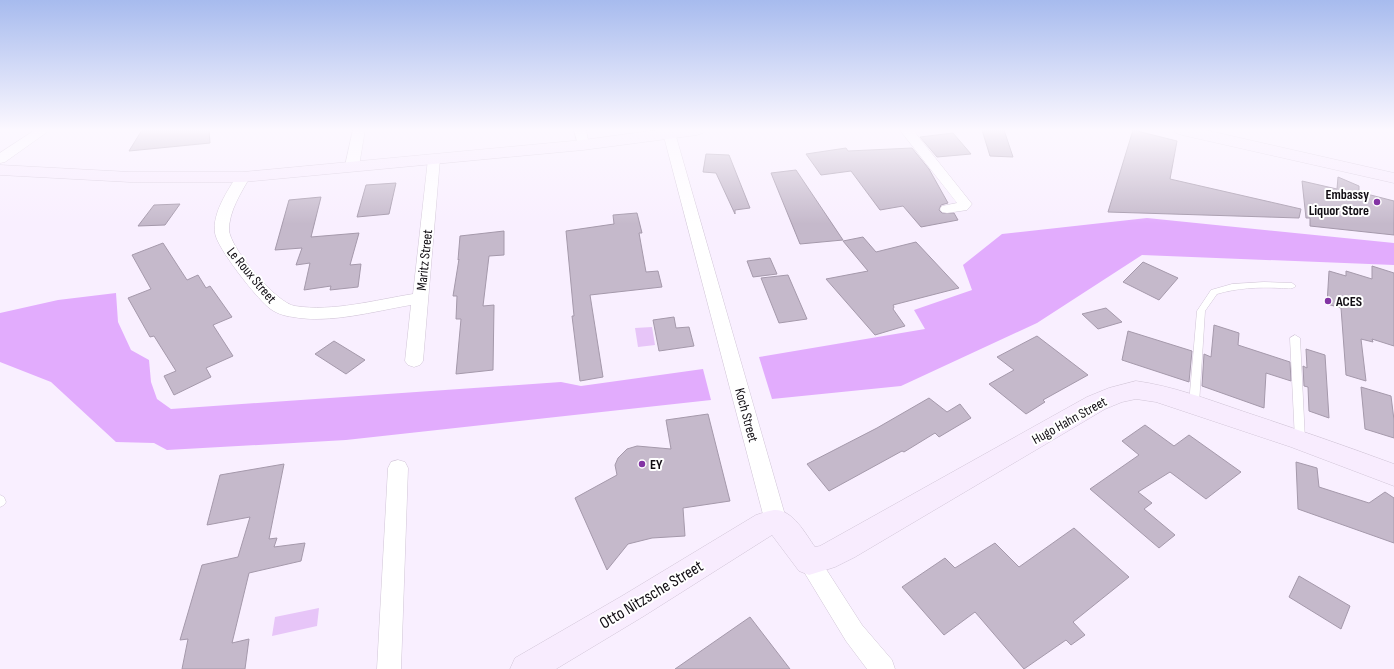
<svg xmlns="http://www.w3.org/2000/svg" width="1394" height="669" font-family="'Sofia Sans Condensed',sans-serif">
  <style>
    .green { fill: #e2acfd }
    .water { fill: #e7c5f8 }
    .building { fill: #c5b9cb; stroke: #a599ab }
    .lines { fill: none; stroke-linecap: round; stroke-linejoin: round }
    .lane-casing { stroke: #d1c5d7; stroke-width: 1 }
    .street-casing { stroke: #d1c5d7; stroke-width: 1 }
    .secondary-casing { stroke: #d1c5d7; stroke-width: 1 }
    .lane { fill: #fff; fill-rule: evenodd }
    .street { fill: #fff; fill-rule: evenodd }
    .secondary { fill: #f8ecfe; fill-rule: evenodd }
    .poi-dot { fill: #8334a4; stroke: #fff; stroke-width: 1.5 }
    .labels { text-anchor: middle; stroke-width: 4; stroke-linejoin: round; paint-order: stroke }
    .poi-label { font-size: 14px; font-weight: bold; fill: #110d13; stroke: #fff; text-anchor: start }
    .street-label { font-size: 14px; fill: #110d13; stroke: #fff }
    .near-street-label { font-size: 17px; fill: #110d13; stroke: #fff }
  </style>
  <rect width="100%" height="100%" fill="#f9efff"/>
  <!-- green -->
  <path class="green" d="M1147 218 1394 243V265L1142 255 1037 323 901 386 772 399 759 357 925 329 914 310 972 290 963 265 1002 234Z
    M116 293 118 322 131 350 149 360 151 382 157 399 171 409 561 382 581 386 703 369 711 400 346 440 167 450 154 443 116 442 51 382 0 362V313L58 300Z"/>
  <!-- water -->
  <path class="water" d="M652 327 655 345 638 347 635 328Z
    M319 608 317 626 272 636 275 617Z"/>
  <!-- building -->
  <path class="building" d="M142 130H209L210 143 129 151Z
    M982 130H1004L1013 157 990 156Z
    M1133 130 1177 141 1170 179 1301 209 1299 218 1108 212Z
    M953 133 971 154 937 157 920 137Z
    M846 148 848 151 912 148 929 169 948 203 941 205 939 210 942 213H954L958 220 921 227 903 206 880 210 851 171 821 175 806 154Z
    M706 154 729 155 750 208 735 210V214L716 173 703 172Z
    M796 170 843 240 800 244 771 173Z
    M1338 177 1359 186V192L1394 201V235L1310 226V218H1306L1302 181 1337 189Z
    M396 183 389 214 357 217 366 185Z
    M321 197 311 237 359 233 350 265 361 264 358 287 330 290 331 286 304 290 310 263 296 265 302 248 275 250 289 200Z
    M180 204 165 225 138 226 154 205Z
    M637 213 642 233H639L646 272 658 271 662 287 590 295 603 377 580 381 572 316H574L566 231 614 224 613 215Z
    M504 231V255L489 256 483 306 494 305 493 370 456 374 461 319H456L457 296H453L459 259 458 260 460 236Z
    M863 237 876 252 916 242 959 288 893 305 894 307 893 309 905 326 875 335 826 279 868 271 843 241Z
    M163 243 187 280 198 275 206 288 210 286 232 317 213 325 233 356 206 368 211 377 174 395 164 376 176 371 154 336 150 337 128 298 151 289 132 255Z
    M770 258 777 274 753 277 747 261Z
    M1143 262 1178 278 1159 300 1123 282Z
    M1372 266 1394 273V346L1372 339 1373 342 1361 339 1366 381 1346 375 1341 308 1327 304 1329 271 1346 276V271L1372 279Z
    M788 275 807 319 779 323 761 278Z
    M1106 308 1122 322 1098 329 1082 314Z
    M674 317 676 328 689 327 694 346 659 351 653 320Z
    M1214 325 1239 333 1238 345 1290 362 1291 381 1266 373 1264 408 1202 386 1204 354 1211 357Z
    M1128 331 1192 351 1189 382 1122 360Z
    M1037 336 1088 375 1043 400 1045 402 1026 414 989 384 1014 370 997 357Z
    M334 341 365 360 346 374 315 354Z
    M1306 349 1325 355 1329 418 1309 411 1308 387 1304 386 1303 366 1307 368Z
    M1361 387 1391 396 1394 420V438L1365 429Z
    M929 398 947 412 960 404 971 418 939 437 935 433 904 452 902 451 829 491 807 464 877 428Z
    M708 414 730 501 683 508 685 536 652 538 628 544 607 570 575 498 617 475 615 465 618 458 627 449 637 446 671 449 666 420Z
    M1145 425 1174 446 1189 435 1241 472 1206 499 1170 472 1138 492 1152 503 1144 509 1175 535 1159 548 1090 489 1139 455 1122 441Z
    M1296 462 1317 468 1319 487 1369 503 1385 492 1394 498V543L1298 509Z
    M284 464 269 539 277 538 274 547 305 543 301 561 249 573 232 643 249 639 245 669H182L188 639 180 640 202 565 238 557 250 517 207 525 220 475Z
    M1074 528 1129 577 1073 622 1085 635 1071 645 1066 640 1024 669 975 612 944 635 902 587 945 558 955 568 995 543 1019 567Z
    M1299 576 1350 606 1341 629 1289 597Z
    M750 617 790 669H675Z"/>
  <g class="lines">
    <defs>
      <path id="lane" d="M1264 282 1292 283 1296 286C1292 290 1285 288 1279 288 1258 287 1237 288 1217 294L1205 311 1199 404 1197 407H1191L1189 404 1197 311 1211 290 1232 284Z
        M1295 335 1300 338 1305 440 1304 443 1300 444 1296 443 1295 440 1290 338Z
        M0 495 4 497 6 502 4 505 0 507Z"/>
      <path id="street" d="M35 130H50L5 162 0 163V153Z
        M353 130H365L359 166 357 169H347L345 166Z
        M574 130H586L589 145 587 148H579Z
        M665 130H673L675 133 787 522 784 529 776 531 768 529 765 522 663 133Z
        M900 130H913L972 204 967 210 947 213 942 212 940 209 942 206 957 203Z
        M434 155 439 156 440 159 423 361 420 365 414 367 408 365 405 361 411 305C375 311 330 324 293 317 284 316 275 313 268 307 255 296 217 248 215 233 212 213 228 190 238 174H248L250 177C241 193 229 211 229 230 230 248 277 304 295 306 333 312 375 300 413 294L428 159 429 156Z
        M398 460 405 462 408 468 401 669H377L388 468 391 462Z
        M809 552 817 555 862 625 892 660 895 669H867L846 641 798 562 801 555Z"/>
      <path id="secondary" d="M657 130H705L703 133 697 135 583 150 243 182H130L0 175V165L130 172H243L583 140Z
        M1174 130H1205L1394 173V183L1182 135 1176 133Z
        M1136 381C1172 386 1207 399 1242 411 1293 428 1343 445 1394 464V486L1291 447 1156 402 1136 399 1122 402 1105 409 855 557 835 567 809 575 799 571 772 535 644 616 556 669H510L515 658 622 596 756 515C762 513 768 511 774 510 793 509 806 535 815 547L820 546 1087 397 1109 388Z"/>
    </defs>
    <!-- lane casing -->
    <use href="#lane" class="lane-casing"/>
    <!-- street casing -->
    <use href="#street" class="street-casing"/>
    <!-- secondary casing -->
    <use href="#secondary" class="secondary-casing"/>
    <!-- lane -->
    <use href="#lane" class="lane"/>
    <!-- street -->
    <use href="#street" class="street"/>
    <!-- secondary -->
    <use href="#secondary" class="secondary"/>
  </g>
  <!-- sky -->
  <linearGradient id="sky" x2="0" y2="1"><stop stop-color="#a7bbee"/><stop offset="0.58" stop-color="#fcf8ff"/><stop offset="1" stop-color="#fcf8ff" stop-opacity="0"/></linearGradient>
  <rect width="1394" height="224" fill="url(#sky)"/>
  <!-- markers -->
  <g class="poi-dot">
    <circle cx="1377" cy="202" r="4"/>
    <circle cx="1328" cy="301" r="4"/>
    <circle cx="642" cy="464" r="4"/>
  </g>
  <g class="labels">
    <!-- poi labels -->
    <g class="poi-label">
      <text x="1369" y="199" text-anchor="end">Embassy<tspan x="1369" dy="16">Liquor Store</tspan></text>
      <text x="1336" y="306">ACES</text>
      <text x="650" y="469">EY</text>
    </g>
    <!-- street labels -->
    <g class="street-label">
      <text transform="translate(424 260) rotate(-84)" y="5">Maritz Street</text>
      <text transform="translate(252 275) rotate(50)" y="5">Le Roux Street</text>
      <text transform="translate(747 415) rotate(75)" y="5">Koch Street</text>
      <text transform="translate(1069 420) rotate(-29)" y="5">Hugo Hahn Street</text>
    </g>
    <!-- near-street labels -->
    <g class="near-street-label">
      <text transform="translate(651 594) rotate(-31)" y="6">Otto Nitzsche Street</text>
    </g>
  </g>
</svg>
